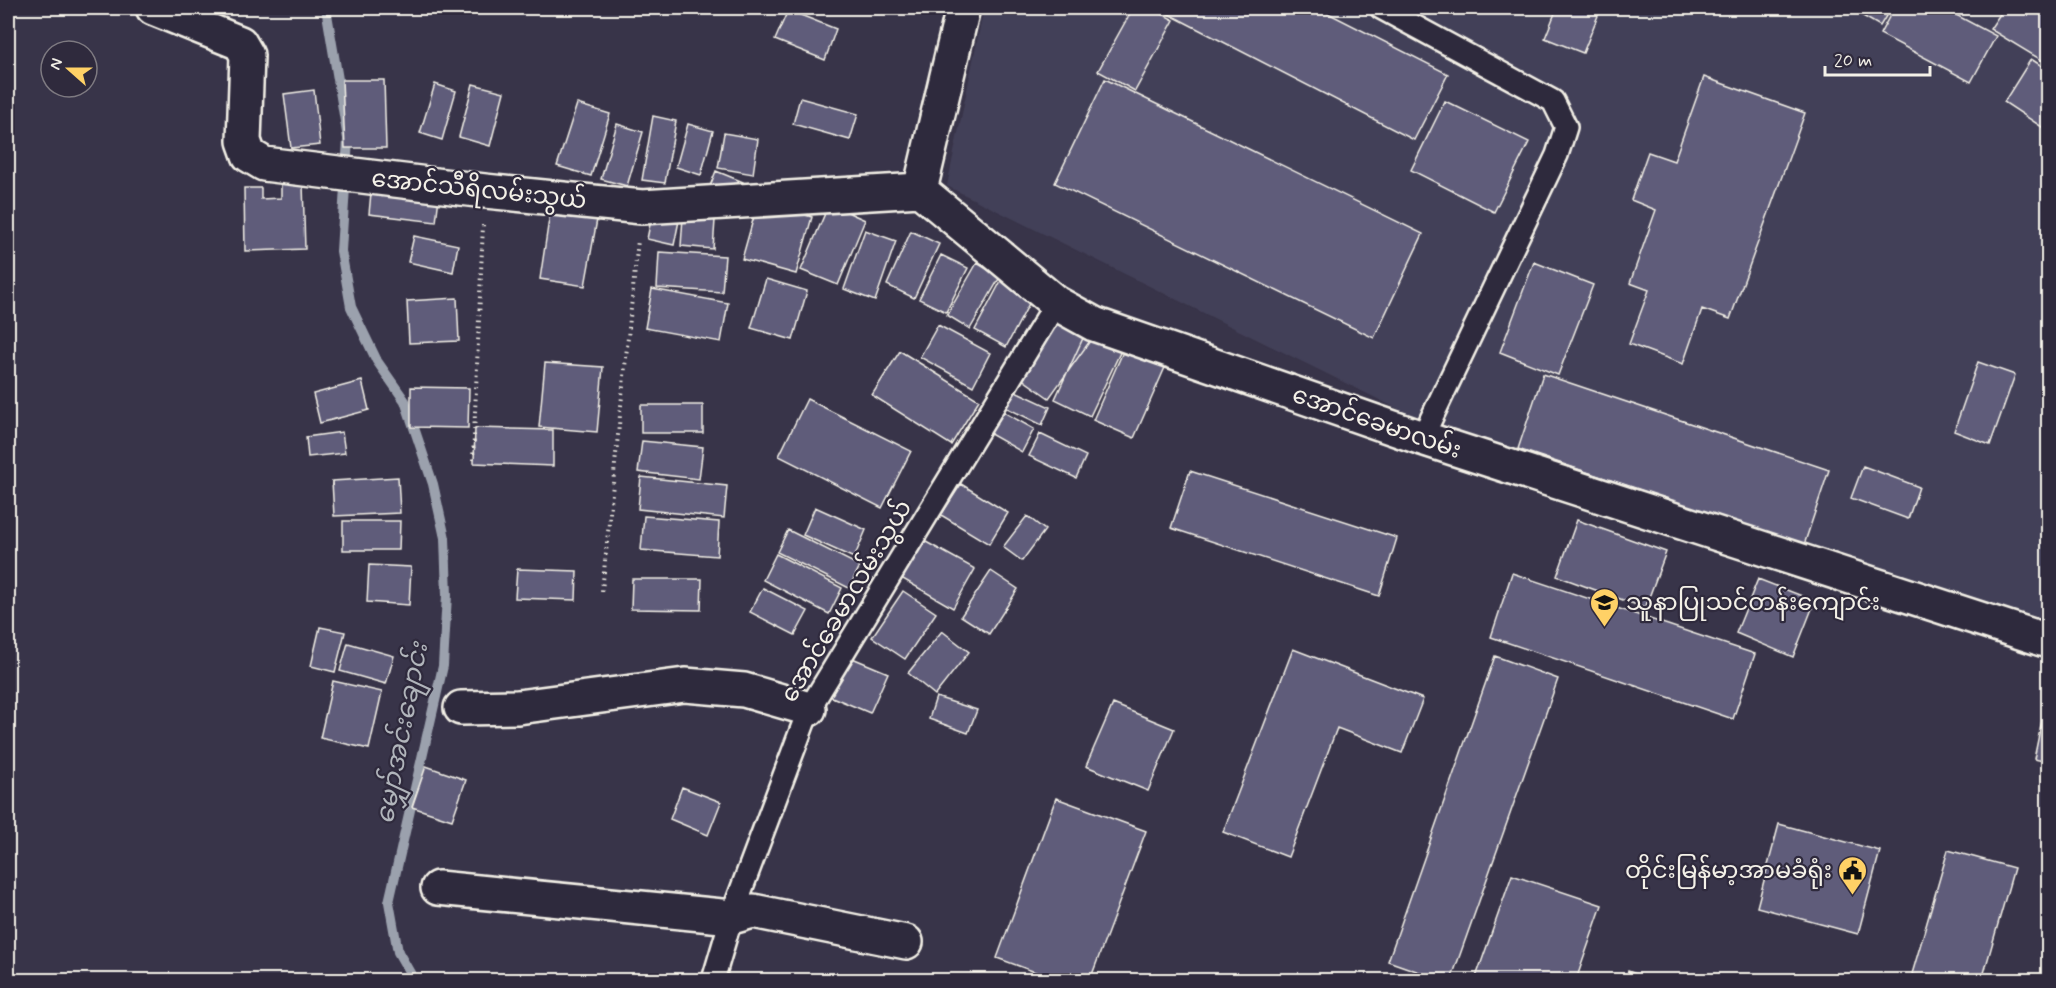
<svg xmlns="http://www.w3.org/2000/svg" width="2056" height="988" font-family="Mynerve,'Noto Sans Myanmar',sans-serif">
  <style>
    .built { fill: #434058 }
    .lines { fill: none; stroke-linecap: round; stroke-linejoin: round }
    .stream { stroke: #9ba1ad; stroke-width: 10 }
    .building { fill: #5e5c7a; stroke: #f4f1e8; stroke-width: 1.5 }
    .lane-casing { stroke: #f4f1e8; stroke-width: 26 }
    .street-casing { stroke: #f4f1e8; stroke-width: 38 }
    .path { stroke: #f4f1e8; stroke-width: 4; stroke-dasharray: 1.5 4.5; stroke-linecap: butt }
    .lane { stroke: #2f2a3d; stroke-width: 21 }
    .street { stroke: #2f2a3d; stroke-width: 33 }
    .labels { text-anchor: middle; stroke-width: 4.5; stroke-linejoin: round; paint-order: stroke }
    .street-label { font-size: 24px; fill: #f4f1e8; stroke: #2f2a3d }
    .poi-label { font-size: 24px; fill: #f4f1e8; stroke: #2f2a3d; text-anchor: start }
    .water-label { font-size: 26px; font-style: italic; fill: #b1b5bb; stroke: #2f2a3d }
  </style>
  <rect width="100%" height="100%" fill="#383449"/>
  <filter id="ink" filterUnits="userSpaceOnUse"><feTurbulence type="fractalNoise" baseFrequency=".0167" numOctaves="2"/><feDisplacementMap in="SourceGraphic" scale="12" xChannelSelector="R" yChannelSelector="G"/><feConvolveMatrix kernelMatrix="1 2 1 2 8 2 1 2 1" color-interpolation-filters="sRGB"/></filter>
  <g filter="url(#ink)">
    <!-- built -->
    <path class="built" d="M984 8H2048V620L1739 536 1483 451 947 186Z"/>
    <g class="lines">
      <!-- stream -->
      <path class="stream" d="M326 8 348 139 341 251 351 307 377 361 405 401 433 484 445 538 447 595 443 666 389 902 398 952 414 980"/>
    </g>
    <!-- building -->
    <path class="building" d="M1133 8H1151L1174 20 1135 91 1098 71Z
      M1157 8H1318L1448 74 1414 140Z
      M1557 8H1601L1583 53 1545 38Z
      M1849 8H1891L1880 26Z
      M1894 8H1943L1996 36 1971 82 1880 34Z
      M2004 8H2048V64L1990 29Z
      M788 10 836 29 825 60 775 40Z
      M2031 59 2048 70V131L2004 102Z
      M1704 77 1805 113 1730 319 1702 309 1683 364 1629 344 1649 290 1630 283 1656 210 1631 200 1648 152 1674 161Z
      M1105 79 1423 234 1374 338 1055 183Z
      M342 80H384L386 148H345Z
      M435 84 456 91 442 140 420 133Z
      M473 84 504 92 490 146 459 137Z
      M314 90 320 145 291 148 284 94Z
      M800 98 858 114 850 140 793 124Z
      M1445 101 1529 142 1494 212 1411 170Z
      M577 104 610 114 591 176 557 166Z
      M653 116 676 121 665 183 642 180Z
      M617 124 643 132 627 186 601 179Z
      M688 124 713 131 701 175 676 167Z
      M724 133 758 139 753 174 718 168Z
      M716 171 743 182 738 196 710 186Z
      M372 182 440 189 436 222 369 214Z
      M281 184H303L305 249 245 251 244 188H261V199L281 198Z
      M758 202 812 217 796 274 742 259Z
      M684 203 716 206 713 249 681 246Z
      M829 204 865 220 838 285 801 270Z
      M654 205 681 211 674 245 647 239Z
      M551 206 598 214 585 286 540 279Z
      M865 230 896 241 875 301 844 289Z
      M911 231 939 244 914 298 887 285Z
      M414 236 458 245 453 272 408 262Z
      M659 252 725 256 722 292 657 288Z
      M941 255 968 268 946 312 919 299Z
      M1534 262 1593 285 1558 375 1500 352Z
      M977 263 1000 277 970 329 947 315Z
      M766 279 807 291 793 340 751 328Z
      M1002 279 1033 296 1006 347 975 330Z
      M652 289 728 303 721 342 645 328Z
      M457 298 459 341 409 343 407 301Z
      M1059 318 1090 341 1049 398 1018 376Z
      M1090 323 1126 340 1090 416 1055 399Z
      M938 325 990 353 973 386 920 357Z
      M1133 329 1174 347 1134 438 1093 420Z
      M900 351 979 400 951 445 872 395Z
      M1978 362 2015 375 1990 445 1954 431Z
      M545 363 603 367 597 432 539 427Z
      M1543 374 1829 470 1804 545 1518 449Z
      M362 381 369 410 320 423 313 394Z
      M411 387 469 388 468 428 411 427Z
      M1011 389 1050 407 1042 425 1003 406Z
      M807 399 911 451 882 508 779 456Z
      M641 405H703V433H641Z
      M998 409 1034 429 1022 452 985 431Z
      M475 428 553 430V466L474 463Z
      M342 432 345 453 308 457 306 437Z
      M1040 434 1086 456 1076 478 1029 456Z
      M642 441 703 447 699 479 638 472Z
      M1863 466 1919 487 1908 519 1851 498Z
      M1190 471 1397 538 1379 596 1171 528Z
      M398 477 400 513 334 516 332 481Z
      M641 477 727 486 724 518 638 509Z
      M961 484 1008 513 989 544 941 515Z
      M815 507 866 530 854 558 803 535Z
      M644 516 719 522 717 556 641 550Z
      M1027 516 1045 530 1022 561 1003 547Z
      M1577 520 1666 552 1645 608 1557 576Z
      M343 521H400L399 550H343Z
      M788 530 860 566 849 588 777 552Z
      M917 537 975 569 953 608 896 575Z
      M776 554 842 588 829 614 763 580Z
      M369 565 411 567 409 605 367 602Z
      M517 569 577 571 576 600 515 598Z
      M991 571 1018 589 989 634 961 616Z
      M1512 573 1755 654 1733 719 1491 637Z
      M632 579H702L701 610 631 609Z
      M1758 579 1815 601 1793 657 1736 633Z
      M763 588 808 611 795 635 750 612Z
      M903 591 936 613 905 659 872 637Z
      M320 627 345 632 335 672 311 666Z
      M942 631 969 652 935 695 908 673Z
      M348 643 394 656 386 684 340 671Z
      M1293 649 1423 699 1402 753 1337 728 1288 857 1223 832Z
      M838 652 888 673 870 713 820 692Z
      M1495 656 1558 679 1451 980H1442L1388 961Z
      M333 681 382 692 369 749 320 738Z
      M936 697 977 710 968 733 929 719Z
      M1113 704 1174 729 1148 791 1086 766Z
      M2044 710 2048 711V762L2034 759Z
      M426 766 466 780 452 820 412 807Z
      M682 787 721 802 708 835 670 819Z
      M1056 798 1146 831 1090 980H1057L997 958Z
      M1779 824 1880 851 1858 934 1757 907Z
      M1948 850 2014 868 1982 980H1935L1912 974Z
      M1512 875 1602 905 1576 980H1475Z
      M1628 971 1652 980H1625Z"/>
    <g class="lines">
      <defs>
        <path id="lane" d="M1381 8 1553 101 1566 127 1557 155 1422 438
          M713 980 734 909 809 709 1056 303"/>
        <path id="street" d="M153 8 240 43 247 55 244 141 249 155 264 164 485 191 642 207 920 190
          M963 8 920 190 1056 303 1094 324 1422 438 2048 641
          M461 708 518 707 685 685 744 690 809 709
          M438 888 732 917 753 911 906 942"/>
      </defs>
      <!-- lane casing -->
      <use href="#lane" class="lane-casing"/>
      <!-- street casing -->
      <use href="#street" class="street-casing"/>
      <!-- path -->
      <path class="path" d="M473 460 483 225
        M602 591 638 240"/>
      <!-- lane -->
      <use href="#lane" class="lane"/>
      <!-- street -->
      <use href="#street" class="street"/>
    </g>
  </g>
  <!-- icons -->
  <defs>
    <symbol id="school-pin" viewBox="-11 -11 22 30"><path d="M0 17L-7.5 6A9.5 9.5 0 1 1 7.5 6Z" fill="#ffd166" stroke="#2f2a3d"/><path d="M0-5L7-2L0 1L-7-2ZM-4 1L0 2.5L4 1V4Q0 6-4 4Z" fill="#111"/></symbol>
    <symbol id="civic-pin" viewBox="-11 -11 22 30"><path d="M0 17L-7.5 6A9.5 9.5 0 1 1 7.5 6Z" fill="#ffd166" stroke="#2f2a3d"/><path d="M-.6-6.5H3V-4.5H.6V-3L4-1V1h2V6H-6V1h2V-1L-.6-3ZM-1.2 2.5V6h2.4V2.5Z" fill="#111"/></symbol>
  </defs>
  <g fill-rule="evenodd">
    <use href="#school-pin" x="1588" y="586" width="33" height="45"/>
    <use href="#civic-pin" x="1836" y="854" width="33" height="45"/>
  </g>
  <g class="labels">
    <!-- street labels -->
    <g class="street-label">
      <text transform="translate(479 189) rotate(6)" y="8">အောင်သီရိလမ်းသွယ်</text>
      <text transform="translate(1377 422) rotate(19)" y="8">အောင်ခေမာလမ်း</text>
      <text transform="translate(846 601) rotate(-59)" y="8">အောင်ခေမာလမ်းသွယ်</text>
    </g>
    <!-- poi labels -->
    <g class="poi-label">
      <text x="1626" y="610">သူနာပြုသင်တန်းကျောင်း</text>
      <text x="1832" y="878" text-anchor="end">တိုင်းမြန်မာ့အာမခံရုံး</text>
    </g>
    <!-- water labels -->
    <g class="water-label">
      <text transform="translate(401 733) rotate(-79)" y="9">မျှော်အင်းချောင်း</text>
    </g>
  </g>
  <!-- margin -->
  <rect width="2056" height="988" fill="none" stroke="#2f2a3d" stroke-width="30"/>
  <rect x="15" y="15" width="2026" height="958" fill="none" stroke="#f4f1e8" stroke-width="2" filter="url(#ink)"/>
  <!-- north arrow -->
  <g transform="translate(69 69) rotate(291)"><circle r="28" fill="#2f2a3d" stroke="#7e7a81" stroke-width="1.5"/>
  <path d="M0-4.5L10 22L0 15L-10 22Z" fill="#ffd166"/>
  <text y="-9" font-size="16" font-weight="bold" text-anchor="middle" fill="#f4f1e8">N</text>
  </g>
  <!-- scale -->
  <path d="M1825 66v9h105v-9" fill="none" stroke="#f4f1e8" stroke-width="3"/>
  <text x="1834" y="66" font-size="18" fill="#f4f1e8" stroke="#2f2a3d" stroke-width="4.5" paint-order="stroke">20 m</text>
</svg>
